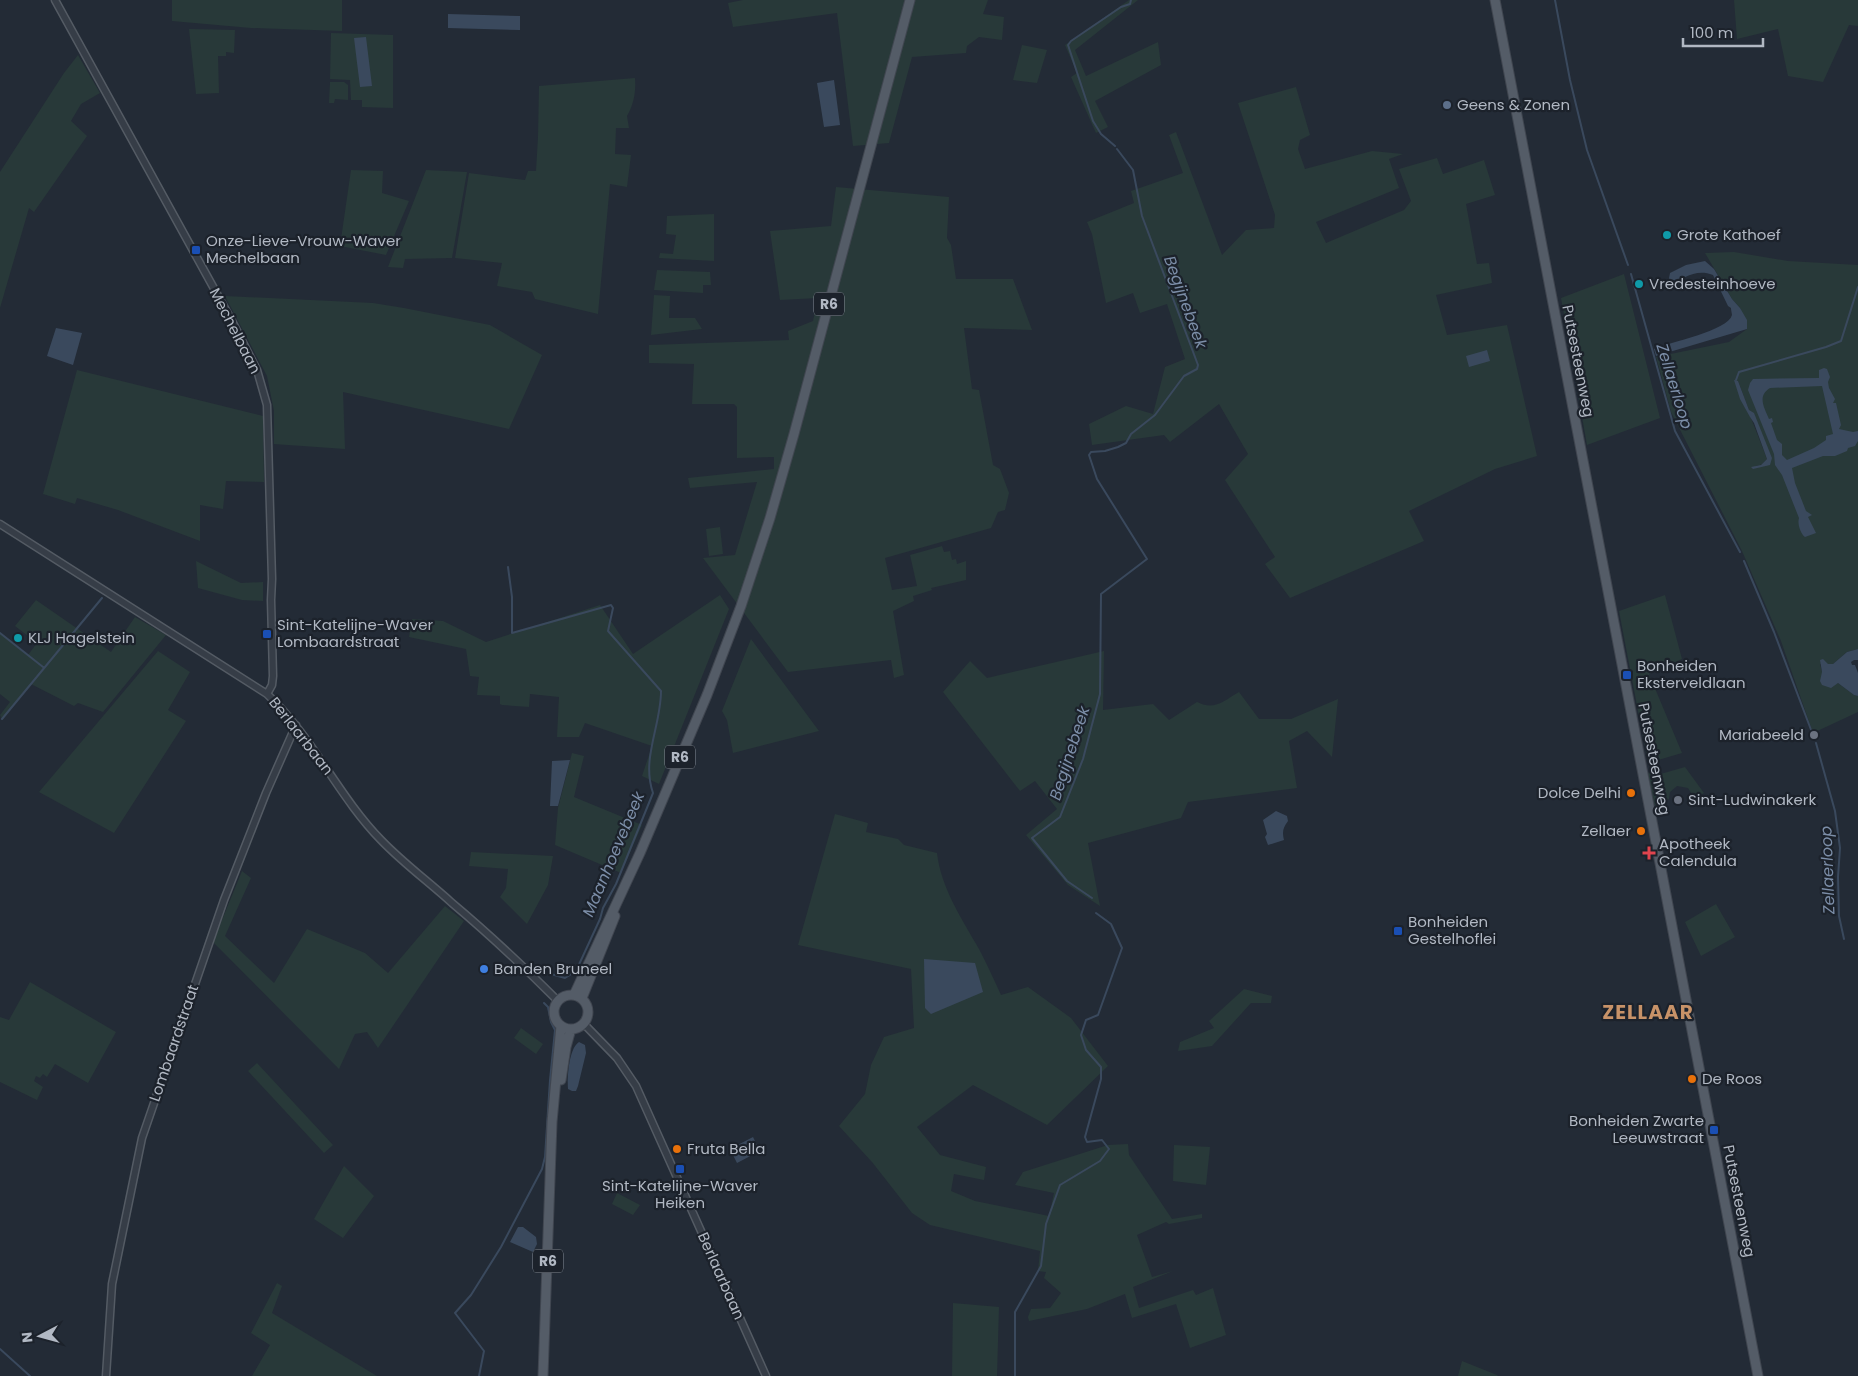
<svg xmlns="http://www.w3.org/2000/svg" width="1858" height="1376" font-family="Poppins,sans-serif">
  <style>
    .green { fill: #283939; fill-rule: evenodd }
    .water { fill: #3a495d; fill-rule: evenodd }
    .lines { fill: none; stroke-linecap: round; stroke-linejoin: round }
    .stream { stroke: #3a495d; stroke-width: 2 }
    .minor-casing { stroke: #545b64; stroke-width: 9 }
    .major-casing { stroke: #404650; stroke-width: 11 }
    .minor { stroke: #363d47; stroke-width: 6 }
    .major { stroke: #545c67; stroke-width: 9 }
    .service-dot { fill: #5c6f8a; stroke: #1c222b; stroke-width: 2 }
    .culture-dot { fill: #0f9aa8; stroke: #1c222b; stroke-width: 2 }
    .transit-dot { fill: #1a4fb4; stroke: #1c222b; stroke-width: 2 }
    .worship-dot { fill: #6b7280; stroke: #1c222b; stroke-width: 2 }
    .food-dot { fill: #e8710a; stroke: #1c222b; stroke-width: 2 }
    .health-dot { fill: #e0444e; stroke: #1c222b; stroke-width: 2 }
    .shop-dot { fill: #3f7fe0; stroke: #1c222b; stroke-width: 2 }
    .labels { text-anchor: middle; stroke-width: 4.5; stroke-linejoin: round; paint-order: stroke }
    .shield { fill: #1c222b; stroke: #848b95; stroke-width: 1 }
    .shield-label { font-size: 14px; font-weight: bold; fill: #b1b8c3 }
    .poi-label { font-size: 15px; fill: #b1b8c3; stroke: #1c222b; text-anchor: start }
    .street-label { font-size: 15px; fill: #b1b8c3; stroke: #1c222b }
    .water-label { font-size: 16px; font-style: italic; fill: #7c8ea8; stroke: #1c222b }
    .district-label { font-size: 20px; font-weight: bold; letter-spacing: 1px; fill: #c79268; stroke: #1c222b }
  </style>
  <rect width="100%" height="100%" fill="#232b36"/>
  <!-- green -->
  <path class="green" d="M172 0H342V31L251 28 172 21Z
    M743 0H988L983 14 1004 17 1002 40 979 37 967 46 966 53 912 57 889 143 853 146 837 13 733 27 728 3Z
    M1129 0H1138L1075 50 1086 76 1158 42 1161 65 1095 101 1108 127 1096 133 1071 77 1077 73 1065 45Z
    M1734 0H1858V26L1849 25 1823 82 1788 76 1778 29 1737 39Z
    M189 29 235 30 234 53 226 52V56H218L219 93 196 94Z
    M331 33 393 35V108L362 107V100H351L350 80 330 79Z
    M1022 45 1047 50 1037 83 1013 80Z
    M78 55 100 93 81 104 71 121 87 136 34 212 29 208 0 308V172L64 73Z
    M635 78C636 92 634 104 627 116L629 128H616L615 154 631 155 627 187 610 184 598 314 535 299 532 292 497 286 502 263 455 258 469 173 525 180 528 171H536L538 137 539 86Z
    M330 82H344L348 85V100L335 99 334 103H329Z
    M1296 87 1310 135 1300 140 1298 149 1305 169 1372 151 1403 154 1389 159 1399 188 1316 222 1326 243 1404 210 1411 201 1399 169 1437 158 1443 174 1484 160 1495 195 1466 204 1477 264 1489 263 1492 283 1436 295 1447 335 1507 325 1537 456 1495 469 1409 511 1424 541 1290 598 1265 564 1275 557 1225 480 1248 454 1219 404 1170 442 1164 435 1092 445 1089 424 1126 406 1153 414 1165 367 1185 359 1167 304 1140 313 1133 293 1106 303 1092 234 1087 222 1134 203 1131 191 1183 173 1169 135 1176 132 1222 255 1246 230 1274 228 1275 215 1238 103Z
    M351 170 383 171 382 193 409 201 386 255 340 246Z
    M426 170 467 172 452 258 405 259 403 268 388 267Z
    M836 187 949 197 947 238 951 245 956 279H1013L1032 330 964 328 972 389 979 390 993 465 1000 469 1009 493 1005 510 998 512 991 528 885 558 892 590 917 586 910 555 942 546 944 552 950 551 952 560 956 559 957 564 966 561V580L931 588 932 590 913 596 914 601 893 611 904 675 894 678 891 660 788 672 703 558 735 555 757 482 690 488 688 478 774 469V457L737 458V407L734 404H692L694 364 649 363V345L789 340 788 331 813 321 818 298 780 300 770 231 831 226Z
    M714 214V261L659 258 660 253 673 254 676 235 666 234 667 216Z
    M1734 252 1788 261 1858 265V649L1847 652 1833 664H1820L1822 672 1834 684 1838 683 1854 695 1858 696V712L1813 733 1781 641 1742 551 1671 412 1656 357 1729 342 1747 329 1740 308 1732 299 1705 253ZM1738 381 1749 410 1772 458 1753 469 1756 466 1761 465 1767 459C1757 432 1746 408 1738 381Z
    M657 270 710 272 711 285H703V293L654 290Z
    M1624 274 1660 418 1587 445 1561 298Z
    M654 295 670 296 669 318H695L702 329 651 335Z
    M225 296 373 303 404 308 490 325 542 355 509 429 343 392 345 449 274 444V411L267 376Z
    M77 370 263 416 264 482 226 481 223 509 200 505V541L118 510 77 498 75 504 43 494Z
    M720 527 723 554 709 556 706 529Z
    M196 561 241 583 263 582V601L242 600 198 588Z
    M720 595 729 609 659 784 642 776 652 746 585 723 579 737H557L559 697 530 694 529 707 502 705 500 704V696L477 695 479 677 470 676 466 649 409 637 412 619 443 621 486 642 600 605 633 654Z
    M1665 595 1682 659 1649 674 1682 753 1648 763 1619 611Z
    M36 600 111 652 135 617 166 635 103 712 78 703 74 706 31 684 2 719 0 715 10 702 0 694V633L28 655 37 643 15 626Z
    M751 639 819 731 733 753 727 720 722 711Z
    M158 651 190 672 168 710 186 721 114 833 39 792Z
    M1104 651 1103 710 1153 704 1169 720 1197 702C1215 711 1223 701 1239 692L1259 719H1291L1338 699 1332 757 1307 731 1289 741 1297 788 1188 802 1181 818 1088 843 1100 906 1068 885 1026 835 1057 809 1035 781 1020 791 943 692 970 661 987 678Z
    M572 753 584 756 574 797 642 825 621 873 555 845 558 808Z
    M1685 767 1704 793 1695 799 1688 788 1677 786 1670 792 1669 799 1660 806 1657 807 1654 804 1648 773 1653 771 1657 775Z
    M835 814 868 823 866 832 898 839 904 845 937 853C941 888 962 919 979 949 987 964 994 980 1001 995L1028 987 1071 1018 1108 1066 1047 1125 973 1085 917 1127 940 1155 986 1167 984 1180 954 1174 951 1191 975 1201 1049 1216 1054 1193 1015 1185 1023 1172 1108 1145 1128 1144 1129 1155 1172 1219 1202 1214V1218L1169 1224 1166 1222 1137 1235 1152 1277 1173 1271 1133 1287 1139 1308 1193 1290 1196 1295 1213 1288 1226 1335 1190 1348 1176 1304 1132 1318 1125 1294 1087 1309 1029 1321 1028 1317 1031 1309 1050 1308 1061 1293 1044 1278 1046 1272 1038 1271 1040 1251 930 1225 912 1213 872 1162 839 1126 865 1094 871 1065 884 1037 914 1028 911 969 798 945Z
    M471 852 553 856 548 885 527 924 500 897 506 888 508 869 469 866Z
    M242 871 251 878 225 936 274 983 307 929 365 953 388 973 445 906 464 921 378 1048 367 1032 355 1034 339 1069 213 942Z
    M1716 904 1735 937 1701 956 1685 922Z
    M30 982 116 1032 88 1083 55 1064 47 1077 43 1074 40 1078 36 1076 34 1081 43 1087 37 1100 0 1082V1017L9 1020Z
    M1244 989 1272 996 1271 1003H1251L1212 1046 1178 1051 1180 1042 1214 1028 1209 1021Z
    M521 1028 543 1044 536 1054 514 1038Z
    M257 1063 333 1145 324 1153 248 1071Z
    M1174 1145 1210 1147 1206 1185 1173 1181Z
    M344 1166 374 1196 343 1238 314 1219Z
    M617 1193 640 1205 633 1215 612 1204Z
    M277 1283 282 1286 272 1313 377 1376H252L270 1345 251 1333Z
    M953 1303 999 1307 997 1376H952Z
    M1462 1361 1497 1375 1498 1376H1458Z"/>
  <!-- water -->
  <path class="water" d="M448 14 520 16V30L448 28Z
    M366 37 372 86 360 87 354 38Z
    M834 80 840 125 824 127 817 83Z
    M1705 261 1714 269 1732 299 1740 308 1747 320V329L1656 356 1654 349C1669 342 1728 331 1732 315 1732 314 1731 310 1731 308L1728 306 1713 275C1694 268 1685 280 1668 283L1670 273 1686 265Z
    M56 328 82 333 73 365 47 356Z
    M1487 350 1490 361 1469 367 1466 356Z
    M1824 368 1827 369 1830 377 1828 382 1829 388 1835 399 1833 403H1836L1841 425 1839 429 1853 432 1858 431V441L1855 446 1848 448 1847 451 1835 456H1823L1792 468 1795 483 1806 511 1812 515 1808 517 1816 533 1805 537C1801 534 1797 524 1799 518L1782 475 1775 465 1774 454 1748 390 1750 383 1753 379 1819 378V370ZM1822 386 1833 434 1826 436V440L1814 448 1787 460 1782 455V444L1777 440 1771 423 1773 422 1772 418 1769 419C1764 407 1757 396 1770 388Z
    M1734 380 1738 381 1749 410 1754 413 1772 458 1770 465 1753 469 1751 467 1761 465 1767 459 1754 423 1750 417 1740 399Z
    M1858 649V660H1854L1851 662 1852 665H1855L1858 673V696L1854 695 1838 683 1831 688 1822 685 1820 681 1822 672 1820 660 1823 659 1828 664H1833L1847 652Z
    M570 760 558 806H550L552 761Z
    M1276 811 1287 816 1288 821C1283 828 1282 831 1284 840L1268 845 1265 837 1267 834 1263 820Z
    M924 959 975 963 983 992 931 1014 925 1008Z
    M579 1042 585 1045 586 1053 578 1086 576 1091H572L568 1089C567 1077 569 1048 579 1042Z
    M753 1137 760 1151 737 1163 730 1149Z
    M518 1227H523L536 1237 537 1244 533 1252 510 1242Z"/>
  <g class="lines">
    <!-- stream -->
    <path class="stream" d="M1555 0 1570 80 1587 150 1628 265
      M1115 146 1101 134 1093 121 1068 45 1071 41 1121 7 1130 4 1131 0
      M1631 274 1675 431 1740 552
      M1736 380 1739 372 1826 347 1841 341 1858 287
      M1744 561 1774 632 1813 735
      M508 567 512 597V633L611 605 613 608 608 631 661 691C661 726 641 759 653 793L616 884 603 908 600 919 576 971 565 978 551 974
      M0 633 43 667
      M2 719 102 598
      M1816 743 1835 811 1840 848 1838 877 1839 916 1844 939
      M1092 898 1067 881 1032 838 1060 817 1083 759 1100 694 1101 594 1147 559 1097 479 1089 455 1091 452 1105 451 1118 447 1126 443 1131 434 1155 415 1184 376 1197 369 1198 365 1142 216 1133 170 1117 149
      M0 1349 30 1376
      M479 1376 484 1351 455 1313 471 1295 501 1247 542 1169 545 1157 550 1080 555 1030 551 1022 548 1007 544 1003
      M1015 1376V1312L1041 1266 1046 1224 1060 1185 1100 1161 1109 1149 1102 1140 1087 1142 1085 1137 1101 1079V1067L1086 1050 1081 1035 1086 1020 1098 1015 1122 948 1111 924 1096 913"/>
    <defs>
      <path id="minor" d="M55 0 233 323 257 370 267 405 272 579 271 600 273 676 272 685 267 694
        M0 524 267 694C313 737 338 796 381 840 403 863 429 882 452 903 489 934 524 967 558 1001
        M584 1024 617 1058 636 1086 766 1376
        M106 1376 112 1284 142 1138 224 900 266 793 296 725"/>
      <path id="major" d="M1495 0 1758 1376
        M554 1012a17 17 0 1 1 34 0a17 17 0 1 1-34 0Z
        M574 995 640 853 707 695 741 606 770 518 794 434 910 0
        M582 998 615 916
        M561 1080 566 1047 571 1029
        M543 1376 552 1122 561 1026"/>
    </defs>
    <!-- minor casing -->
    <use href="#minor" class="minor-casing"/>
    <!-- major casing -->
    <use href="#major" class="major-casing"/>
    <!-- minor -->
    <use href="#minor" class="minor"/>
    <!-- major -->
    <use href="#major" class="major"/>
  </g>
  <!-- markers -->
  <circle class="service-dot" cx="1447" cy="105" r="5"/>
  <g class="culture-dot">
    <circle cx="1667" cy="235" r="5"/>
    <circle cx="1639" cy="284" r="5"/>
    <circle cx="18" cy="638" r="5"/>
  </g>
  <g class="transit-dot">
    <rect x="191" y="245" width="10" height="10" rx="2.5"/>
    <rect x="262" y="629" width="10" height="10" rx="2.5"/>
    <rect x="1622" y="670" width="10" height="10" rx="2.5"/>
    <rect x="1393" y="926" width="10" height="10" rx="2.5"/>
    <rect x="1709" y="1125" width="10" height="10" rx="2.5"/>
    <rect x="675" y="1164" width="10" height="10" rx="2.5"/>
  </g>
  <g class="worship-dot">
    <circle cx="1814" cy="735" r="5"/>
    <circle cx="1678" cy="800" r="5"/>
  </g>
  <g class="food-dot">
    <circle cx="1631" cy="793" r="5"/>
    <circle cx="1641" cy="831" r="5"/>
    <circle cx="1692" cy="1079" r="5"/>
    <circle cx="677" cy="1149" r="5"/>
  </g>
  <path class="health-dot" d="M1646.5 845.5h5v5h5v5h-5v5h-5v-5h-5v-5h5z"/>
  <circle class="shop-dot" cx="484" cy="969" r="5"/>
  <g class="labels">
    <!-- shield labels -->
    <g class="shield">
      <rect x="814" y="292.5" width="30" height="23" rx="4"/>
      <rect x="665" y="745.5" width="30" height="23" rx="4"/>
      <rect x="533" y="1249.5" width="30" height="23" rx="4"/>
    </g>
    <g class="shield-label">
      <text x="829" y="309">R6</text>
      <text x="680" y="762">R6</text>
      <text x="548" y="1266">R6</text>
    </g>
    <!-- poi labels -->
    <g class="poi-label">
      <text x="1457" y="110">Geens &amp; Zonen</text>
      <text x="1677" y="240">Grote Kathoef</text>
      <text x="206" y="246">Onze-Lieve-Vrouw-Waver<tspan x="206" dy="17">Mechelbaan</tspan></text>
      <text x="1649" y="289">Vredesteinhoeve</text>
      <text x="277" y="630">Sint-Katelijne-Waver<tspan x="277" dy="17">Lombaardstraat</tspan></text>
      <text x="28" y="643">KLJ Hagelstein</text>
      <text x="1637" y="671">Bonheiden<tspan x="1637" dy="17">Eksterveldlaan</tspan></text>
      <text x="1804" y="740" text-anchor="end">Mariabeeld</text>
      <text x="1621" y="798" text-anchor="end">Dolce Delhi</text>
      <text x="1688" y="805">Sint-Ludwinakerk</text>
      <text x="1631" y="836" text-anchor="end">Zellaer</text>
      <text x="1659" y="849">Apotheek<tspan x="1659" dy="17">Calendula</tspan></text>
      <text x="1408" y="927">Bonheiden<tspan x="1408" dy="17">Gestelhoflei</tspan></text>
      <text x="494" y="974">Banden Bruneel</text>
      <text x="1702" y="1084">De Roos</text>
      <text x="1704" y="1126" text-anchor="end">Bonheiden Zwarte<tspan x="1704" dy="17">Leeuwstraat</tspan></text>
      <text x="687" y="1154">Fruta Bella</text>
      <text x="680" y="1191" text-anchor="middle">Sint-Katelijne-Waver<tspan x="680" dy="17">Heiken</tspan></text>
    </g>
    <!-- street labels -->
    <g class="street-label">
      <text transform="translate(235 331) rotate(63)" y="5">Mechelbaan</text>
      <text transform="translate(1578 361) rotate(79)" y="5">Putsesteenweg</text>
      <text transform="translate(301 736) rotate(52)" y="5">Berlaarbaan</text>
      <text transform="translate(1654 759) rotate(79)" y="5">Putsesteenweg</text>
      <text transform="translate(174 1043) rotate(-71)" y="5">Lombaardstraat</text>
      <text transform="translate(1739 1201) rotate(79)" y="5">Putsesteenweg</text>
      <text transform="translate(721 1276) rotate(66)" y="5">Berlaarbaan</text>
    </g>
    <!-- water labels -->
    <g class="water-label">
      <text transform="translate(1186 302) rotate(70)" y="6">Begijnebeek</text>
      <text transform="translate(1675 386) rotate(73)" y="6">Zellaerloop</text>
      <text transform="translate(1069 753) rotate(-72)" y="6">Begijnebeek</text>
      <text transform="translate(613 854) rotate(-67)" y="6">Maanhoevebeek</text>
      <text transform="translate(1827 870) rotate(-92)" y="6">Zellaerloop</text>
    </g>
    <!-- district labels -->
    <g class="district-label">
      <text x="1648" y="1019">ZELLAAR</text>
    </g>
  </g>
  <!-- north arrow -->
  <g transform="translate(40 1336) rotate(264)" stroke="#1c222b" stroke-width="4" paint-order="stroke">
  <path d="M0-4L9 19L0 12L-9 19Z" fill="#b1b8c3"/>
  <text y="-8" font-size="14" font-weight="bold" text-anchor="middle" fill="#b1b8c3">N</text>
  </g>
  <!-- scale -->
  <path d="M1683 38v8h80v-8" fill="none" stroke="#b1b8c3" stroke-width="2.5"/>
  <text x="1690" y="38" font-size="15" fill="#b1b8c3" stroke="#1c222b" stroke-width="4" paint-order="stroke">100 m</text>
</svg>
